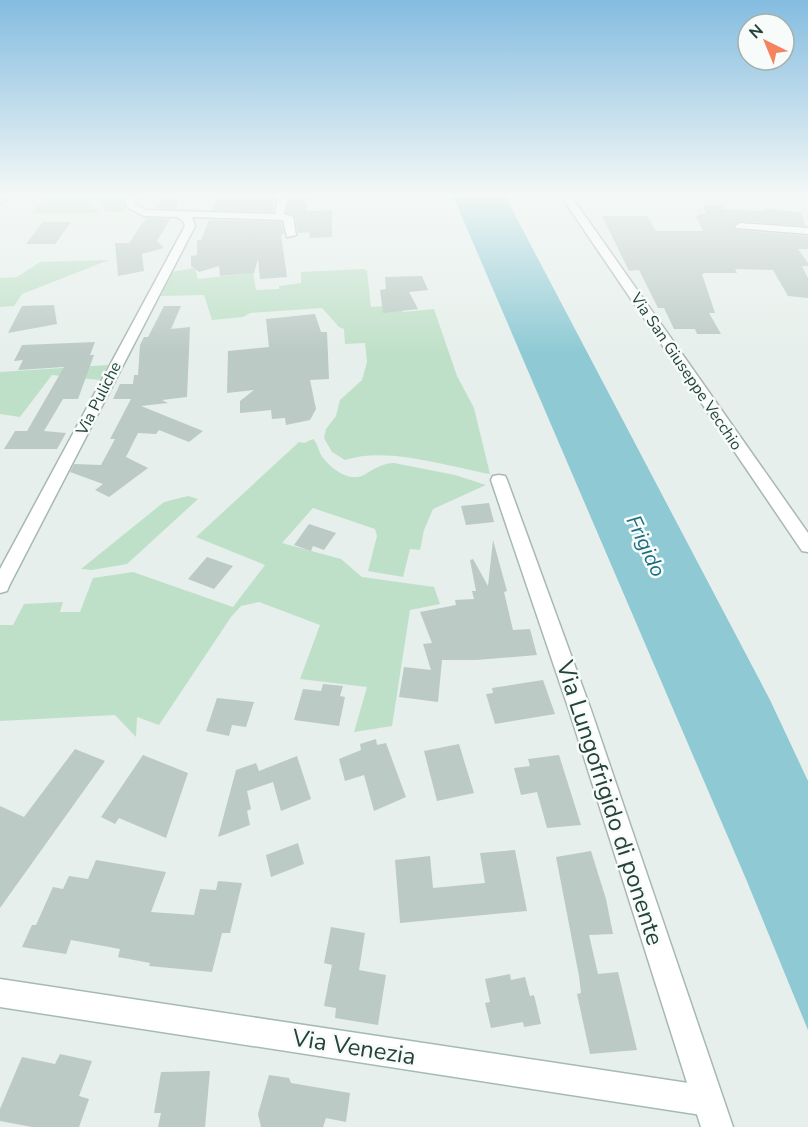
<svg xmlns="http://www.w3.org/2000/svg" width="808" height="1127" font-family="'Nunito Sans',sans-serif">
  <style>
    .green { fill: #bfe0c8 }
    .water { fill: #8ec9d4 }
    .building { fill: #bbcac4 }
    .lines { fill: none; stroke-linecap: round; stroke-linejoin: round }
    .street-casing { stroke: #a8b8b2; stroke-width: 3 }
    .secondary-casing { stroke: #a4bbb3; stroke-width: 3 }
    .street { fill: #fff; fill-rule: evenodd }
    .secondary { fill: #fff; fill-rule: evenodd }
    .labels { text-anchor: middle; stroke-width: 5; stroke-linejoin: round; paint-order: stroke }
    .far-street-label { font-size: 16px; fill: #24423a; stroke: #f7fbf9 }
    .water-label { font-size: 21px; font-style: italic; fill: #1c6f80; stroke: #f7fbf9 }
    .near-street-label { font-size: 24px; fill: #24423a; stroke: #f7fbf9 }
  </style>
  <rect width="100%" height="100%" fill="#e6efeb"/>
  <!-- green -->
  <path class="green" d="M46 196H86L98 213H33Z
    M95 196H115L116 199H124L125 211 106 212Z
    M109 260 22 294 14 306 0 307V278L17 277 40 262Z
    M195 268 198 279 253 273 256 290 279 289V286L301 283V272L364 269 367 271 371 307 399 305 403 312 434 309 457 376 474 408 490 474C446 466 387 446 345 460L332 452 324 438 326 429 336 416 340 400 362 380 367 362 365 343 345 344 344 329 339 327 322 308 250 313 243 317 212 320 204 295 161 296 172 272Z
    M108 365 100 380 52 375 20 417 0 414V372Z
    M313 439C318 444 318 449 321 455 330 468 349 483 364 475 374 469 383 463 394 463L455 475 486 485 433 509 424 530 420 550 410 549 403 577 368 571 377 536 375 529 313 508 282 543 341 559 362 577 434 587 440 604 410 610 392 726 354 732 367 687 300 679 320 625 259 602 241 606 231 617 159 725 137 717 136 737 115 715 0 721V625H13L24 604 63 602 60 612H80L93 578 133 572 233 607 265 565 196 537 299 442 304 443Z
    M188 496 198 499 127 564 92 570 81 569 164 502Z"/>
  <!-- water -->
  <path class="water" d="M453 196H505L770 700 808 781V1030L746 879Z"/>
  <!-- building -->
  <path class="building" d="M164 196H174V200H180L175 209 155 208Z
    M218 196 273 197V212L213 210Z
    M288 196H305L307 211 332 210V237L310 238 309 232 298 233 295 217 287 213Z
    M706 205 722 206 723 209 765 211 764 208 801 213 805 226 740 221 733 225 736 230 808 236V249H798L808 263V266H802L808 278V298L788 296 773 270 735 269 737 273H705L702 274 715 313H709L721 334H697L695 329H674L664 308H658L639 270 629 271 602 216H647L656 231H703L696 216H698L697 214H706L703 206Z
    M146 218 170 219 157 241 164 248 142 254 144 271 118 276 115 243H129Z
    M209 220 281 222 284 234H281L287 277 260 279 258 259 254 273 220 276 219 266 199 272 191 266V256L197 255V240H201Z
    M43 222H71L55 244H26Z
    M422 276 428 290 409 292 418 309 383 313 380 290 386 289 385 277Z
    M54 305 57 324 8 333 22 306Z
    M164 306H181L171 329 190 327 187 397 162 400 168 403 141 406 203 431 189 442 159 430 156 434 138 433 126 457 148 468 109 497 95 490 103 484 70 472 74 464 101 465 115 439H110L131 399H113L120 384H133L134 375H138L140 345 144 337H148Z
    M315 314 321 332H327L329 379 310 380 316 409 310 420 286 425 285 418 272 419 271 410 240 413V401L254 390 227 393 228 351 269 347 266 319Z
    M95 342 90 355H94L78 399H63L44 431 66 433 57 449H4L15 431H27L64 367 18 370 23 360 14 361 22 345Z
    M489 503 494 522 466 525 461 506Z
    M309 524 336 533 324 550 313 546 311 551 294 545Z
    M493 540 507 591 504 592 513 630 530 629 537 655 476 660H442L438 702 399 697 404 667 431 670 423 644 432 643 420 612 456 605 455 600 474 599 472 591H476L470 560 473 559 488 586Z
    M207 557 233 566 214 589 188 579Z
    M543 680 555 714 495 724 486 694 493 693 492 688Z
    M323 684 343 686 340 696 345 697 339 726 294 720 303 689 321 691Z
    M217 698 254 702 246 727 232 725 229 736 206 731Z
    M376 739 377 745 386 743 406 797 374 811 364 775 345 781 339 759 361 750 360 744Z
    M459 744 474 793 437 801 424 751Z
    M75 749 105 761 0 908V806L24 817Z
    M143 755 188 773 166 838 119 818 115 824 101 817Z
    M559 755 581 825 547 828 537 792 521 795 514 768 530 766 528 759Z
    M297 756 311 799 281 811 273 782 247 791 251 809 247 811 250 825 218 837 236 770 256 763 259 771Z
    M298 843 304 864 271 877 266 855Z
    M515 850 527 911 400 923 395 860 430 856 433 888 485 883 480 853Z
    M591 851 606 899 613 934 589 935 598 974 618 972 637 1050 590 1054 577 994 581 993 579 976 556 857Z
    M96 860 166 872 151 912 194 915 200 889 216 890 218 881 242 883 230 933H222L212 972 149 966 150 963 118 957 120 949 71 940 66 954 22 947 32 925H36L53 887 63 889 69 876 88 879Z
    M331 927 365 933 359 970 386 975 378 1025 335 1018 336 1008 324 1006 332 965 324 963Z
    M510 974 511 980 525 977 530 996 534 995 541 1024 524 1027 523 1022 491 1028 485 1003 490 1002 485 979Z
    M60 1054 92 1061 79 1096 89 1099 79 1127H32L0 1121V1109L22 1057 55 1064Z
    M210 1071 205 1127H158L161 1113H154L161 1072Z
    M269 1075 289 1078 291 1083 350 1093 346 1122 326 1118 323 1127H261L258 1114Z"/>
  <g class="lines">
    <defs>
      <path id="street" d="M0 196H9L0 203Z
        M125 196H135V204L146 210 275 214 277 201 275 196H285L287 201 284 214 293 217 296 235 287 237 283 220 192 217 195 226 9 586 7 591 0 593V569L185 226 183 221 177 217 144 216 127 207Z
        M561 196H571L808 533V552L802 551Z
        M740 223 808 228V234L736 228 735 226Z
        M499 475 505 476 507 480 591 710 733 1127H701L569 710 491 480 493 476Z"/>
      <path id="secondary" d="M0 979 708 1086 719 1090 723 1101 719 1112 708 1116 0 1007Z"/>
    </defs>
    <!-- street casing -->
    <use href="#street" class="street-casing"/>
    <!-- secondary casing -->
    <use href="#secondary" class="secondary-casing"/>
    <!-- street -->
    <use href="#street" class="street"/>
    <!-- secondary -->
    <use href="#secondary" class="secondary"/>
  </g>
  <!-- sky -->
  <linearGradient id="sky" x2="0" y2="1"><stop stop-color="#84bce0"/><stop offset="0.55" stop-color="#f4f8f6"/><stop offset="1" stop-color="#f4f8f6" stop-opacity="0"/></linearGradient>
  <rect width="808" height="354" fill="url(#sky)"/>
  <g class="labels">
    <!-- far-street labels -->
    <g class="far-street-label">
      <text transform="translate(687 371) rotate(56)" y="6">Via San Giuseppe Vecchio</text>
      <text transform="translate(98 398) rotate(-63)" y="6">Via Puliche</text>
    </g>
    <!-- water labels -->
    <g class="water-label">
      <text transform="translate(646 546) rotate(65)" y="7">Frigido</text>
    </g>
    <!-- near-street labels -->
    <g class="near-street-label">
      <text transform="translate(610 803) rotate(72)" y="8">Via Lungofrigido di ponente</text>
      <text transform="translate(354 1047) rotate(9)" y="8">Via Venezia</text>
    </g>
  </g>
  <!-- north arrow -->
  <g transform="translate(766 42) rotate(317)"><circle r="28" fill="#f7fbf9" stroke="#a3b1ad" stroke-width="1.5"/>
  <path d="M0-4.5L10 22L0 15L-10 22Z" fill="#f4845f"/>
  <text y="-9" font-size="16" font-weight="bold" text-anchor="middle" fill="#24423a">N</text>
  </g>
</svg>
